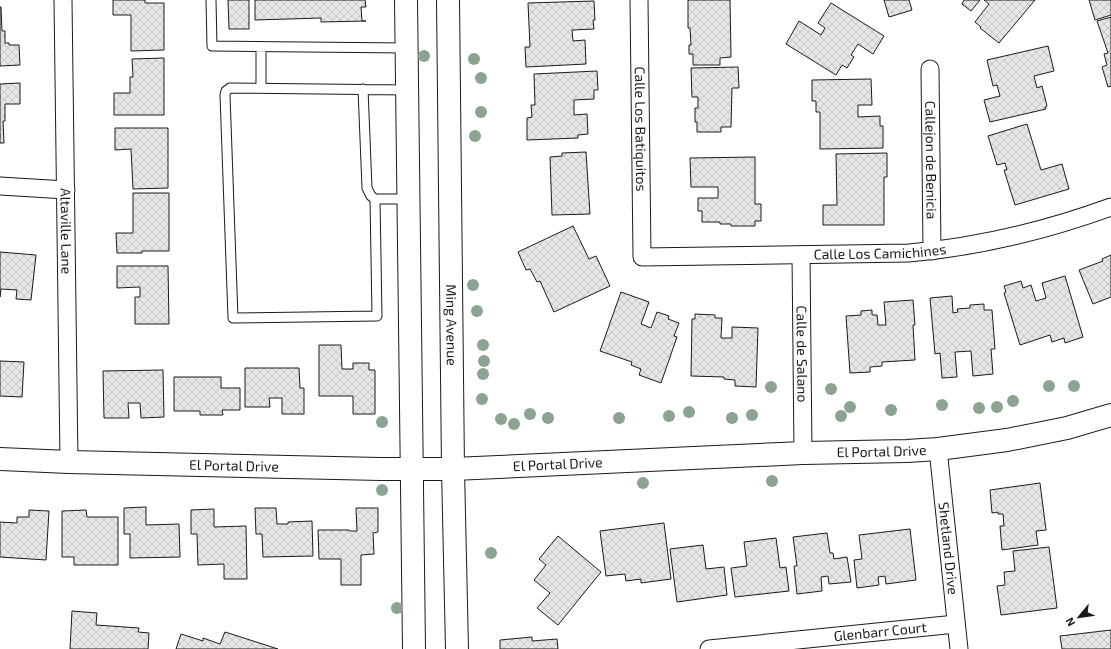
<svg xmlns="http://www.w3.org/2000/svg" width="1111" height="649" font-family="'Exo 2',sans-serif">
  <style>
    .building { fill: url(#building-cross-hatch); stroke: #1a1a1a }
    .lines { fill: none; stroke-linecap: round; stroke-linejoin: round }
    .service-casing { stroke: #1a1a1a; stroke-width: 11 }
    .minor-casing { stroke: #1a1a1a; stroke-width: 19 }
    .tertiary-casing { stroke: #1a1a1a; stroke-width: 24 }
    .secondary-casing { stroke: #1a1a1a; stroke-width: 24 }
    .service { stroke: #fff; stroke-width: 9 }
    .minor { stroke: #fff; stroke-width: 17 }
    .tertiary { stroke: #fff; stroke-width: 22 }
    .secondary { stroke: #fff; stroke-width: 22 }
    .tree { fill: #8aa48f }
    .labels { text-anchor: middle; stroke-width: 3; stroke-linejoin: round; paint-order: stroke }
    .street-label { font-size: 14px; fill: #1a1a1a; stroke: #fff }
  </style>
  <defs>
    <pattern id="building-cross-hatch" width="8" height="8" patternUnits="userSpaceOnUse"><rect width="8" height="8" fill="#e6e6e6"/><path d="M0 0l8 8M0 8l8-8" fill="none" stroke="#c5c5c5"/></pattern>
  </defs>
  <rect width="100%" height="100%" fill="#fff"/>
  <!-- building -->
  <path class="building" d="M113 0H145V3H164V50L131 51V15H113Z
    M228 0H249V29H229Z
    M255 0H365L366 7H361L362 21H366L321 22V18L255 20Z
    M688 0H730L731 57 720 58V65H693V54H689V45H691L690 28H688Z
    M884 0H909L912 10 889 17Z
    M964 0H980L971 11 962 4Z
    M984 0H1035L999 43 980 28 981 27 975 22 989 4Z
    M1089 0H1111V15L1095 20Z
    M594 1 595 20H593L594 29 572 30 573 41 585 40 586 64 526 67 525 47H530L528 3Z
    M831 3 884 36 873 54 858 44 851 55 854 57 847 68 842 65 836 75 786 44 799 21 821 35 825 28 818 23Z
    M0 7H1L2 31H5V43H9V45H19L20 65 0 66Z
    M1111 17V86L1108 87 1102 67 1107 65 1104 54 1108 53 1097 21Z
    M1048 46 1054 71 1034 76 1037 88 1042 86 1047 106 1045 107 1046 109 990 122 984 100 1000 96 997 85 993 86 987 60Z
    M164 58V115H114V93H130V77H133L132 59Z
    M738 67 739 88H732L731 127H721V132H697V122H695V108H698V97H692L691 68Z
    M597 71 598 90H594V99L574 100V115L587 114 588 134 578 135V138L527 140V118L532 117 531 105H535L534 74Z
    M871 79 872 105H858V117L880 116V126H883V148L820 149V112H816V101H812V80Z
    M20 83V104H5V121H3L4 143H0V84Z
    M1027 124 1041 170 1062 164 1069 189 1015 205 1004 170H1007L1005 163 997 165 988 136Z
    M115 128H168V188L133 189 131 149 115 150Z
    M586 152 590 214 552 215 550 157 562 156V153Z
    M887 153V177H884V225H823V205H837L836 154Z
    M755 157V204H761V221H755V226H731V224H720V222H702V211H698V198H718V187H691L690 158Z
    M133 193H169V251H142V253H117L116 233H133Z
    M573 226 589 259 596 256 610 286 554 312 540 281 537 282 530 269 526 270 518 252Z
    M0 252 36 255 31 300 16 299 17 290 1 289 0 297Z
    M1111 255V297L1093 304 1079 270 1103 261 1102 259Z
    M117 266H168L169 324H135V297H140V287L117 288Z
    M1065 276 1083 337 1065 343 1064 338 1052 342 1050 335 1020 345 1004 293 1006 292 1004 286 1021 281 1023 288 1031 285 1036 301 1046 298 1042 283Z
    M621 292 649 302 641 324 651 328 657 312 669 316 668 319 679 323 674 336 677 337 661 383 639 375 641 369 631 365 632 362 600 351Z
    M952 296 953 313 958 312 957 309 970 308V305L984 304V310H992L995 349H991L993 374 973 376 971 351 955 352 957 377 942 378 940 353 935 354 930 298Z
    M913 300 915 325H913L915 360 882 362V366L870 367V372L850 373 846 316 861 315V311L872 310V315H877L878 325H886L884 302Z
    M695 314 715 315V318H722L721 338H732V327L758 328 756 387 735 386V380L724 379V377L691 376 692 319H695Z
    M319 345H341L342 369H353V363H369V370H375V414H353V396H319Z
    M0 361 24 362 22 397 0 396Z
    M245 368H299L300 388H304V414H282V398H269L270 407H245Z
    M163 370 164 417 141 418 140 403H128L129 418H104L103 371Z
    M174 377H221V388H240V410H222L223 415H200V411H174Z
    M1040 483 1046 530 1036 531 1038 545 1002 550 1000 526H1004L1003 514H998V512L992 513 990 490Z
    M146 507V525L179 524 180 557 130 558V534H124V508Z
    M255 508H276L277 524H288V522L312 521 313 556 263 557 262 534H256Z
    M356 508H378V532L373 533 374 554 361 555V585H341V559H319L318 530H349L350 531H357Z
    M214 509V527L246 526 247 579H224V564L198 565 197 534H191V510Z
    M29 510 49 511 46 560 0 557V522L17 523V517H29Z
    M86 510 87 517H118V565H74V557H62V511Z
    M664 523 671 579 641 583V579L626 581 625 574 606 576 600 531Z
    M910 529 916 580 886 584 885 576 878 577 879 585 857 588 854 560 862 559 859 535Z
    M827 533 830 553H833L834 559 847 557 851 582 829 584 828 576 821 577 822 591 797 594 794 566H797L793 537Z
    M558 536 601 572 558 625 537 608 550 593 534 580 546 565 539 559Z
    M776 538 780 568 786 567 789 591 735 597 731 568 747 566 744 542Z
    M703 545 706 569 724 567 727 595 677 602 670 549Z
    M1049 547 1057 608 1001 615 997 586 1005 585 1004 572 1015 571 1013 551Z
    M72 611 97 613 96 625 139 628 138 632 149 633 148 649H70Z
    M1111 630V649H1062L1060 636Z
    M225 632 278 649H176L181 634 203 641V638L220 644Z
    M532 637V641L557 639 558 649H500V640Z"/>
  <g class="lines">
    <defs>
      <path id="service" d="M211 0 212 46 406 48
        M261 88V47
        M363 89 367 188 371 196 375 199H408
        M375 199 377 316 233 318 225 95 226 91 230 88 407 90"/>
      <g id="minor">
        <path id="s1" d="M63 0 69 462"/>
        <path id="s2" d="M639 0 642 257 909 253C978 247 1045 231 1111 207"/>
        <path id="s3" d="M930 69 932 251"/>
        <path d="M0 186 66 190"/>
        <path id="s4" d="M801 255 803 453"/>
        <path id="s5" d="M938 449 959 649"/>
        <path id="s6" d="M709 649 956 624"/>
      </g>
      <g id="tertiary">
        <path id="s7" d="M0 459 69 462 381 469H453L803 453 907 451 938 449 1007 440 1067 428 1111 415"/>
      </g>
      <g id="secondary">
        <path d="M406 0 414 649"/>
        <path id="s8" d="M448 0 453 469 457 649"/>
      </g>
    </defs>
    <!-- service casing -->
    <use href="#service" class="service-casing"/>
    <!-- minor casing -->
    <use href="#minor" class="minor-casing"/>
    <!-- tertiary casing -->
    <use href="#tertiary" class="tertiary-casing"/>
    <!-- secondary casing -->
    <use href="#secondary" class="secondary-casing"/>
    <!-- service -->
    <use href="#service" class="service"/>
    <!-- minor -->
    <use href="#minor" class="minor"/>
    <!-- tertiary -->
    <use href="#tertiary" class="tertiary"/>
    <!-- secondary -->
    <use href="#secondary" class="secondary"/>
  </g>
  <!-- trees -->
  <g class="tree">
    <circle cx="424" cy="56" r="6"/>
    <circle cx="474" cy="59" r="6"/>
    <circle cx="481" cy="78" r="6"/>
    <circle cx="481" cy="112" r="6"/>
    <circle cx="475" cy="136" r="6"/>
    <circle cx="473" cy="285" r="6"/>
    <circle cx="477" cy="311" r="6"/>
    <circle cx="483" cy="345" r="6"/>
    <circle cx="484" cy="361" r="6"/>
    <circle cx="483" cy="374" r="6"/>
    <circle cx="1049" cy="386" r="6"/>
    <circle cx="1074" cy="386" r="6"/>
    <circle cx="771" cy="387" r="6"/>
    <circle cx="831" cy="389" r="6"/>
    <circle cx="482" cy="399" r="6"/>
    <circle cx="1013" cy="401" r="6"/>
    <circle cx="942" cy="405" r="6"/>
    <circle cx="850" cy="407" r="6"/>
    <circle cx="997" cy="407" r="6"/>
    <circle cx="979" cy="408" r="6"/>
    <circle cx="891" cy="410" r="6"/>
    <circle cx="689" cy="412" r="6"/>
    <circle cx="530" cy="414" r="6"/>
    <circle cx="752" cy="415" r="6"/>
    <circle cx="669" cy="416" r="6"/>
    <circle cx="841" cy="416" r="6"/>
    <circle cx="548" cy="418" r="6"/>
    <circle cx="619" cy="418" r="6"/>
    <circle cx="732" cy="418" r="6"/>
    <circle cx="501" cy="419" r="6"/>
    <circle cx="382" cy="422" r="6"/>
    <circle cx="514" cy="424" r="6"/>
    <circle cx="772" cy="481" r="6"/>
    <circle cx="643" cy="483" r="6"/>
    <circle cx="382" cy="490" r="6"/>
    <circle cx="491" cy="553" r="6"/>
    <circle cx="397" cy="608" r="6"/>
  </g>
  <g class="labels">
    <!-- street labels -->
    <g class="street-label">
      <text dy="5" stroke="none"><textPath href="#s2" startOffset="129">Calle Los Batiquitos</textPath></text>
      <text dy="5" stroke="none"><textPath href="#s3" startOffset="91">Callejon de Benicia</textPath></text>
      <text dy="5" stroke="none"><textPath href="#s1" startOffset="231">Altaville Lane</textPath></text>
      <text dy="5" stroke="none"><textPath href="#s2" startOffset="495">Calle Los Camichines</textPath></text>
      <text dy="5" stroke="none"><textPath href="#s8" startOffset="325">Ming Avenue</textPath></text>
      <text dy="5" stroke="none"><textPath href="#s4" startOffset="99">Calle de Salano</textPath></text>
      <text dy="5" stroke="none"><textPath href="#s7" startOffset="882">El Portal Drive</textPath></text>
      <text dy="5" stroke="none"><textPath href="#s7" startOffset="558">El Portal Drive</textPath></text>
      <text dy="5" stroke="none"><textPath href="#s7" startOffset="234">El Portal Drive</textPath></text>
      <text dy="5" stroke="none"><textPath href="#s5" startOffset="100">Shetland Drive</textPath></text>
      <text dy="5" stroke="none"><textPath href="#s6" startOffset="172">Glenbarr Court</textPath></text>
    </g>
  </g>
  <!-- north arrow -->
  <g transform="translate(1079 617) rotate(241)" stroke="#ffffff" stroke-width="3" paint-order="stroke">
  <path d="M0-3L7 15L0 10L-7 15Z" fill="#1a1a1a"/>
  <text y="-6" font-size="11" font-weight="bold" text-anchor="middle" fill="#1a1a1a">N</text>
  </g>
</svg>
